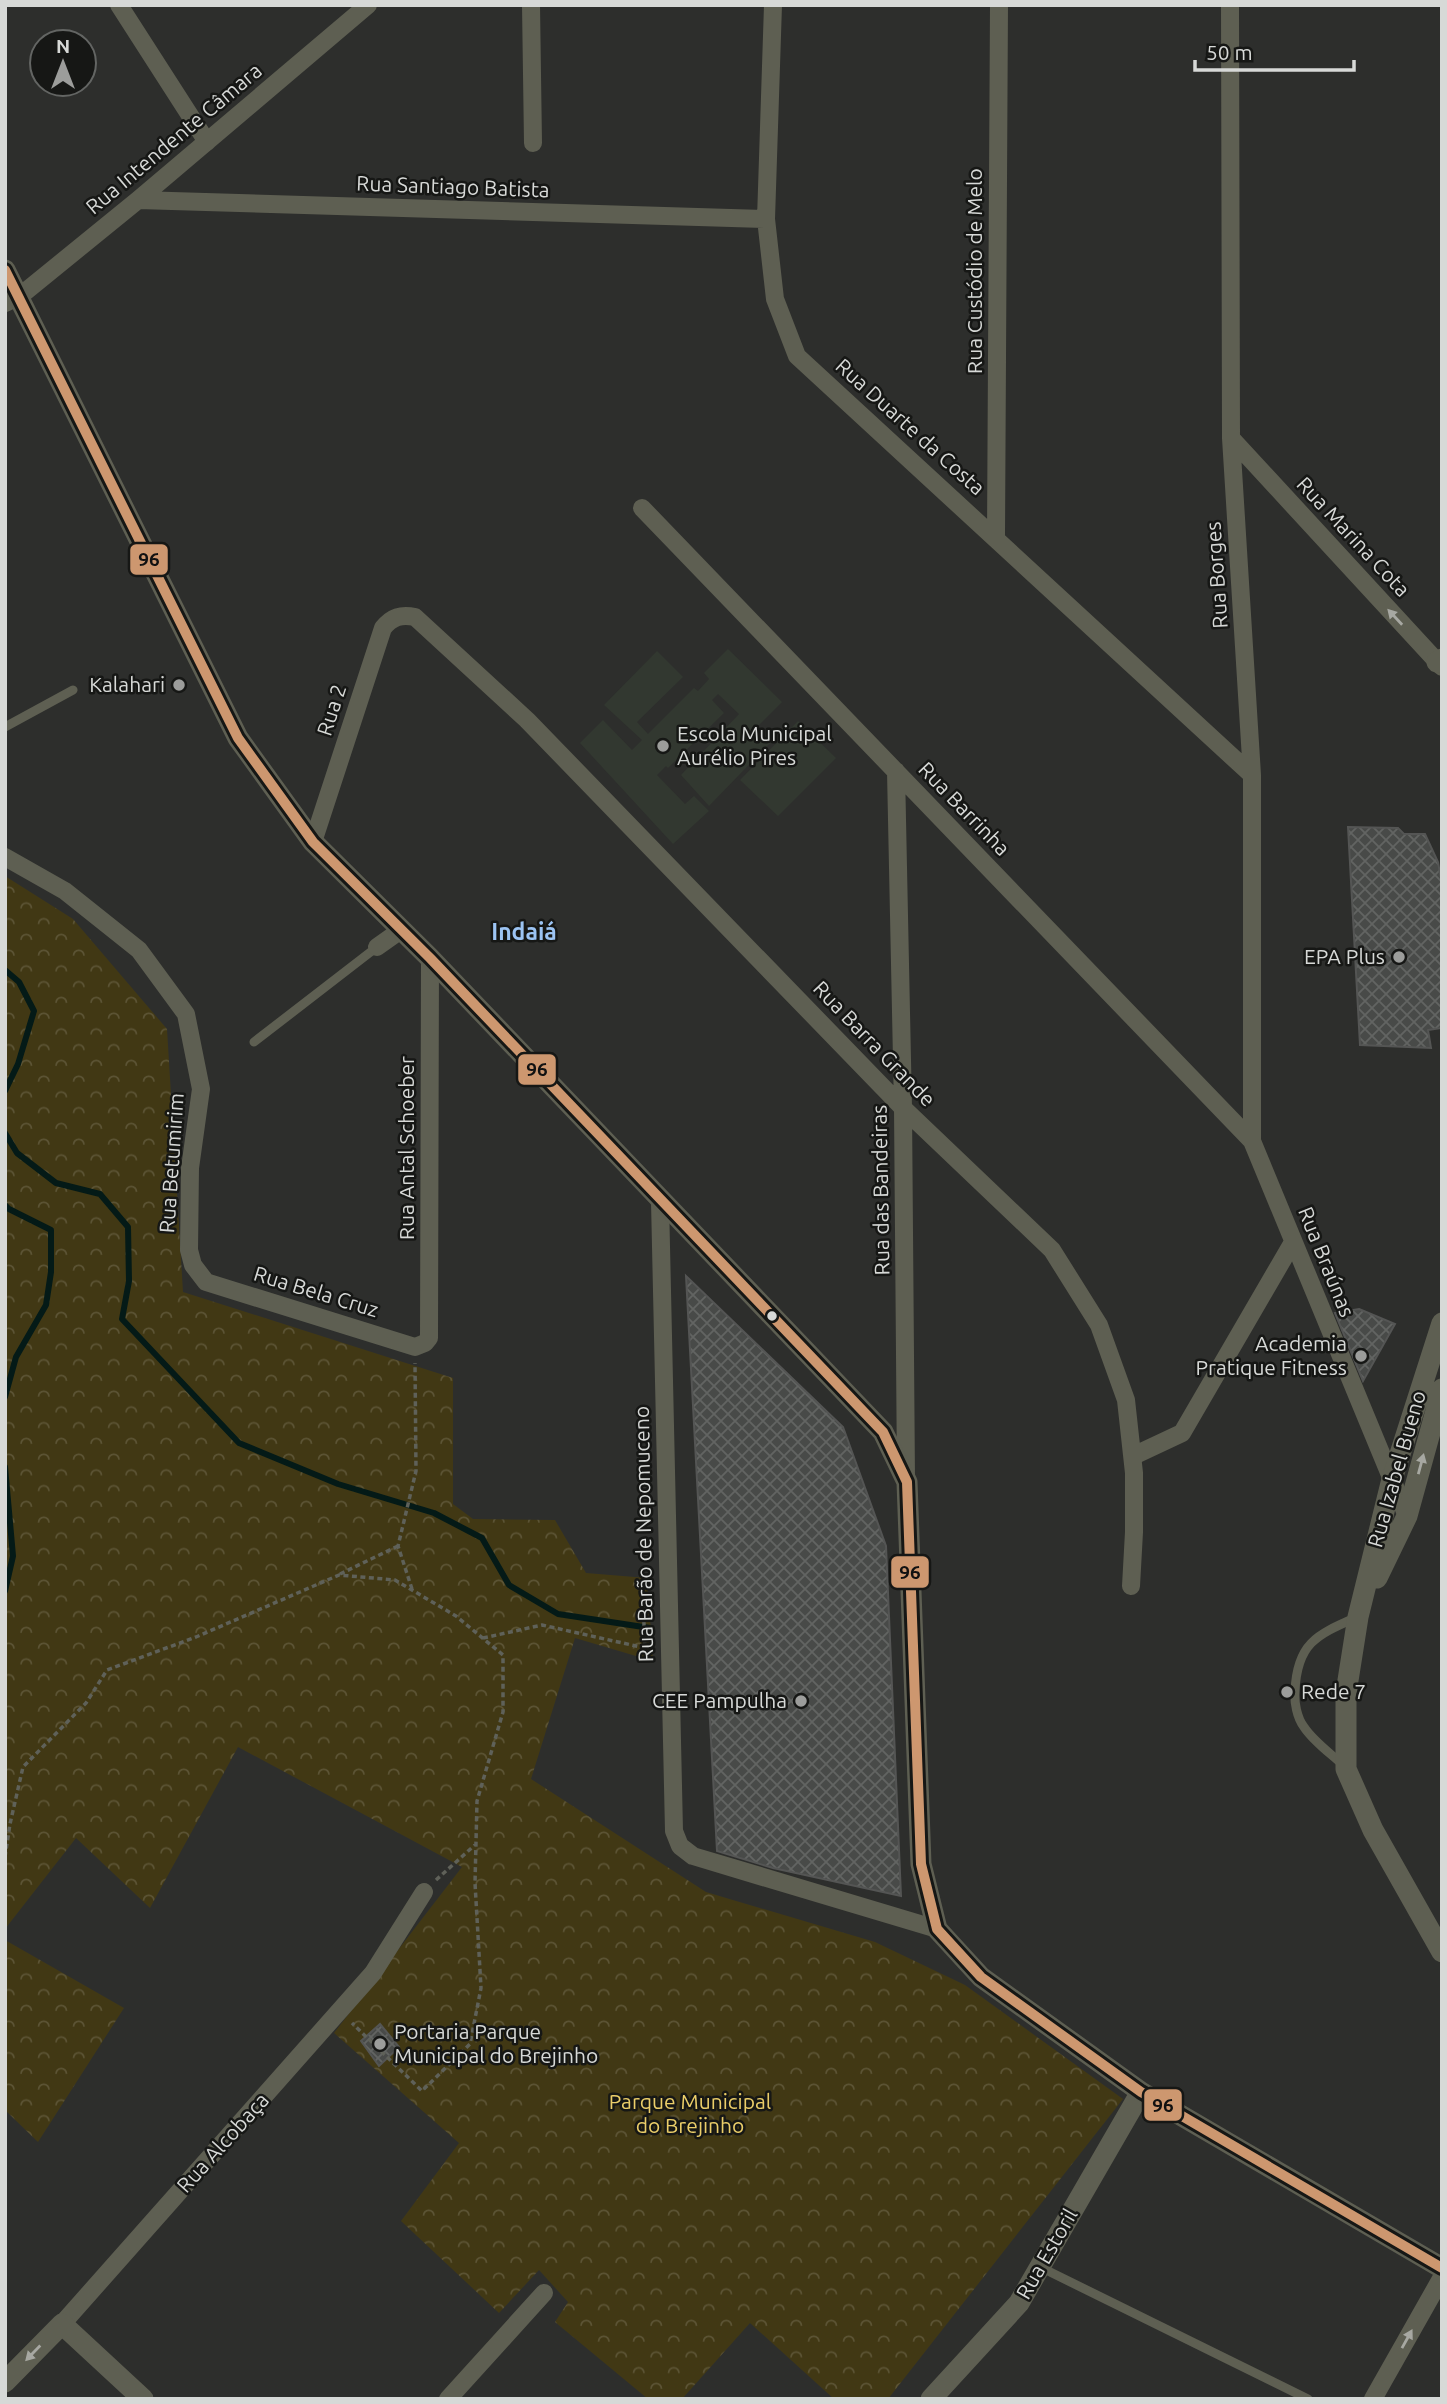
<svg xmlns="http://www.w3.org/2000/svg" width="1447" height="2404" font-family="Ubuntu,sans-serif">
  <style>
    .built { fill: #323830 }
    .park { fill: url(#park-crowns) }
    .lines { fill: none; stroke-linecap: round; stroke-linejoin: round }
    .stream { stroke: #041a17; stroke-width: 6 }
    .building { fill: url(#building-cross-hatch); stroke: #545554; stroke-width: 2 }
    .path { stroke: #5f6159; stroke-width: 3.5; stroke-dasharray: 5 3.5; stroke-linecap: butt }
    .service { stroke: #5e5f52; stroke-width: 9 }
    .minor { stroke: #5e5f52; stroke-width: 18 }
    .tertiary { stroke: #5e5f52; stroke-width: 21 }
    .bus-1-casing { stroke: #161715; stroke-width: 16 }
    .bus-1 { stroke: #cd976f; stroke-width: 10 }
    .oneway { fill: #a7a8a2 }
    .poi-dot { fill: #9c9d9b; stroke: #161715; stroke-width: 2.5 }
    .bus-dot { fill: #d7d9d7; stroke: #161715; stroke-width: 2.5 }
    .labels { text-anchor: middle; stroke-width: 5; stroke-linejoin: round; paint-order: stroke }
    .street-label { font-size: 21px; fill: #d7d9d7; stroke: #161715 }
    .poi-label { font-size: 21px; fill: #d7d9d7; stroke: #161715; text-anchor: end }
    .park-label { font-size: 21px; fill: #ebce69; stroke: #161715 }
    .neighbourhood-label { font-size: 23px; font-weight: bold; fill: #9cc4f3; stroke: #161715 }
    .line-badge { stroke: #161715; stroke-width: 2.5 }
    .pale-badge-label { font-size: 19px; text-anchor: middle; font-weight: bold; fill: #111 }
  </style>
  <defs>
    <pattern id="park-crowns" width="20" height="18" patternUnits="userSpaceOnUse" patternTransform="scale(1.75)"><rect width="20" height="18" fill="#413814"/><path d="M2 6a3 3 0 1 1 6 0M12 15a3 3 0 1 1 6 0" fill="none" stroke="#5c5435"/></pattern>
    <pattern id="building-cross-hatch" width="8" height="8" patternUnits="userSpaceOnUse" patternTransform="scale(1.75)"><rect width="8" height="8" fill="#484a48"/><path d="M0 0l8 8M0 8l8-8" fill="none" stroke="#626462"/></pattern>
  </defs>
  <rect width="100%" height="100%" fill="#2d2e2c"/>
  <!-- built -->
  <path class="built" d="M728 649 782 702 756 728 771 742 709 806 681 775 739 714 718 694 712 700 724 713 668 768 666 766 657 775 685 804 694 796 709 811 673 844 580 743 603 720 632 750 642 740 604 705 657 651 683 677 637 722 648 734 694 688 698 691 709 679 704 673Z
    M798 721 836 758 778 816 740 780Z"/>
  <!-- park -->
  <path class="park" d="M5 876 73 919 167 1029 183 1292 453 1378V1504L473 1519 555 1520 586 1573 647 1578 653 1661 575 1638 531 1779 706 1892 875 1942 965 1985 1123 2099 888 2399H834L750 2323 682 2399H648L555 2322 568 2302 539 2270 499 2313 401 2221 459 2143 334 2033 462 1867 238 1747 150 1908 76 1838 5 1929Z
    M5 1940 124 2008 38 2142 5 2110Z"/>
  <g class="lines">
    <!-- stream -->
    <path class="stream" d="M5 970 19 982 34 1011 18 1064 5 1091
      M5 1133 17 1153 56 1183 100 1194 128 1227 129 1281 122 1319 239 1443 338 1484 434 1513 482 1538 509 1585 558 1614 650 1628
      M5 1205 9 1209 51 1230V1272L46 1305 16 1357 5 1397
      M5 1467 13 1556 5 1591"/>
  </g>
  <!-- building -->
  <path class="building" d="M1348 827 1398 828 1404 834H1425L1438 862 1442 885V1028L1428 1030 1431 1048 1360 1045Z
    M686 1276 843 1427 886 1546 901 1896 773 1868 717 1851Z
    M1359 1309 1395 1324 1363 1381 1335 1313Z
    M380 2024 399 2047 379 2066 361 2041Z"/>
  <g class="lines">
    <!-- path -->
    <path class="path" d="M340 1574 398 1546
      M412 1589 398 1546 416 1471 415 1363
      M483 1638 542 1625 645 1648 643 1601H652
      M5 1857 10 1824 23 1767 86 1703 107 1670 196 1637 339 1575 395 1580 456 1616 503 1655V1712L477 1801 475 1883 481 1988 470 2044 422 2091 352 2023
      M436 1880 476 1844"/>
    <!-- service -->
    <path class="service" d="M5 727 73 690
      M254 1042 377 947
      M1343 1765C1330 1753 1313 1741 1304 1727 1297 1718 1294 1702 1295 1691 1297 1644 1316 1635 1355 1618
      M1040 2267 1308 2399"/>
    <!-- minor -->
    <path class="minor" d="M119 5 207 142
      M531 5 533 143
      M773 5 766 219 775 299 797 356 1252 775
      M1230 5 1231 438 1252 775V1141L1407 1516
      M138 200 766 219
      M5 303 20 296 138 200 368 5
      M1231 438 1442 667
      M642 508 1252 1141
      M996 536 999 5
      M896 771 903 1108 906 1478
      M313 842 383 628C392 617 401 614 415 617L527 720 903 1108 1052 1250 1099 1325 1126 1400 1134 1473V1532L1131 1586
      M5 857 65 891 139 950 186 1014 201 1089 190 1168 189 1250 193 1265 206 1282 415 1347 425 1343 429 1338 430 958
      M377 947 401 930
      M660 1201 674 1831 680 1846 693 1856 937 1929
      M1133 1456 1182 1433 1293 1242
      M62 2324 373 1973 424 1892
      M448 2399 544 2293
      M1373 2399 1442 2277"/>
    <!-- tertiary -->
    <path class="tertiary" d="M5 270 238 738 313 842 430 958 883 1432 907 1482 921 1864 937 1929 981 1977 1141 2092 1442 2268
      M1437 662 1442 659
      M1442 1323 1392 1479 1358 1617 1346 1693V1769L1373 1830 1442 1952
      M1377 1578 1407 1516 1442 1389
      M5 2382 62 2324 143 2399
      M931 2399 1019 2303 1141 2092"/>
    <defs>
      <path id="bus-1" d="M5 270 238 738 313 842 430 958 883 1432 907 1482 921 1864 937 1929 981 1977 1141 2092 1442 2268"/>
    </defs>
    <!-- bus-1 casing -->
    <use href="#bus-1" class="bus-1-casing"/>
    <!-- bus-1 -->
    <use href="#bus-1" class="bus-1"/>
  </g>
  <!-- one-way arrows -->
  <defs><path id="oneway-solid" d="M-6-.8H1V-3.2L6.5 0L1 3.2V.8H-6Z" transform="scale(1.75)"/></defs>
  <g class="oneway">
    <use href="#oneway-solid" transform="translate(1395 617) rotate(-133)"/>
    <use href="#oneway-solid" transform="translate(1421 1464) rotate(-75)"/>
    <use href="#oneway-solid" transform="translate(1407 2339) rotate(-61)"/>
    <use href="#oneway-solid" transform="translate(33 2353) rotate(134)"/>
  </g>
  <!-- markers -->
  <g class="poi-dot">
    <circle cx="179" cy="685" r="7"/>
    <circle cx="663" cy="746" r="7"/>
    <circle cx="1399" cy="957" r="7"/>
    <circle cx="1361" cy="1356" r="7"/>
    <circle cx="1287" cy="1692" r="7"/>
    <circle cx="801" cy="1701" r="7"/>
    <circle cx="380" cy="2044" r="7"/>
  </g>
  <circle class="bus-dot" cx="772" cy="1316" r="6"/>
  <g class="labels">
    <!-- street labels -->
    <g class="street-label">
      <text transform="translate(174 139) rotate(-40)" y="7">Rua Intendente Câmara</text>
      <text transform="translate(453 187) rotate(2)" y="7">Rua Santiago Batista</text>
      <text transform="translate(975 271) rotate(-90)" y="7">Rua Custódio de Melo</text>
      <text transform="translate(910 427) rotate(42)" y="7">Rua Duarte da Costa</text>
      <text transform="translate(1353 537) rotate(47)" y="7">Rua Marina Cota</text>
      <text transform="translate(1217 575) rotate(-94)" y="7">Rua Borges</text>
      <text transform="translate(332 710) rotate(-72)" y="7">Rua 2</text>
      <text transform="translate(964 809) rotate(46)" y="7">Rua Barrinha</text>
      <text transform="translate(874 1044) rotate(46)" y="7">Rua Barra Grande</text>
      <text transform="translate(407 1148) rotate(-90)" y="7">Rua Antal Schoeber</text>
      <text transform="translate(172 1163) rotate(-86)" y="7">Rua Betumirim</text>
      <text transform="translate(881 1190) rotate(-91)" y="7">Rua das Bandeiras</text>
      <text transform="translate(1326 1262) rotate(68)" y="7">Rua Braúnas</text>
      <text transform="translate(316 1292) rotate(17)" y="7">Rua Bela Cruz</text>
      <text transform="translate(1397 1469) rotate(-74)" y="7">Rua Izabel Bueno</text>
      <text transform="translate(644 1534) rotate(-91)" y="7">Rua Barão de Nepomuceno</text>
      <text transform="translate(223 2143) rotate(-48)" y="7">Rua Alcobaça</text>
      <text transform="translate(1047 2254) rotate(-60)" y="7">Rua Estoril</text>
    </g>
    <!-- poi labels -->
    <g class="poi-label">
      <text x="165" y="692">Kalahari</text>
      <text x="677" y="741" text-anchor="start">Escola Municipal<tspan x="677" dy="24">Aurélio Pires</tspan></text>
      <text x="1385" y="964">EPA Plus</text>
      <text x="1347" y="1351">Academia<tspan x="1347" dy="24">Pratique Fitness</tspan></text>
      <text x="1301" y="1699" text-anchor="start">Rede 7</text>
      <text x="787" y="1708">CEE Pampulha</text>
      <text x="394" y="2039" text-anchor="start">Portaria Parque<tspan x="394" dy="24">Municipal do Brejinho</tspan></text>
    </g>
    <!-- park labels -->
    <g class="park-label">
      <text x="690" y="2109">Parque Municipal<tspan x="690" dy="24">do Brejinho</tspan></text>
    </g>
    <!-- neighbourhood labels -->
    <g class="neighbourhood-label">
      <text x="524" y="940">Indaiá</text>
    </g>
  </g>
  <g class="line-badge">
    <rect x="129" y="543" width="40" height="33" rx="7" fill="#cd976f"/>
    <rect x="517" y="1053" width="40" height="33" rx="7" fill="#cd976f"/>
    <rect x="890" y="1555" width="40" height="34" rx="7" fill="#cd976f"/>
    <rect x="1143" y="2088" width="40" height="34" rx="7" fill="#cd976f"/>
  </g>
  <g class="pale-badge-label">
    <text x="149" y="566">96</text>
    <text x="537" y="1076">96</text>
    <text x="910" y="1579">96</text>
    <text x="1163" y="2112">96</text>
  </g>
  <!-- border -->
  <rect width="1447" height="2404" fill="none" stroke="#d7d9d7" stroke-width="14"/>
  <!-- north arrow -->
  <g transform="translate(63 63)"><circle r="33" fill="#161715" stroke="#636563" stroke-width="2"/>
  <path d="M0-5L12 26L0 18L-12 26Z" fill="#9c9d9b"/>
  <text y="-10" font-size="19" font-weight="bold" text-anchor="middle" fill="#d7d9d7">N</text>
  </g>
  <!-- scale -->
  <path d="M1195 60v10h159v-10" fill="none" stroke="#d7d9d7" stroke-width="3.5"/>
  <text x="1206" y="60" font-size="21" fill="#d7d9d7" stroke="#161715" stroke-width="5" paint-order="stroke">50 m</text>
</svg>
